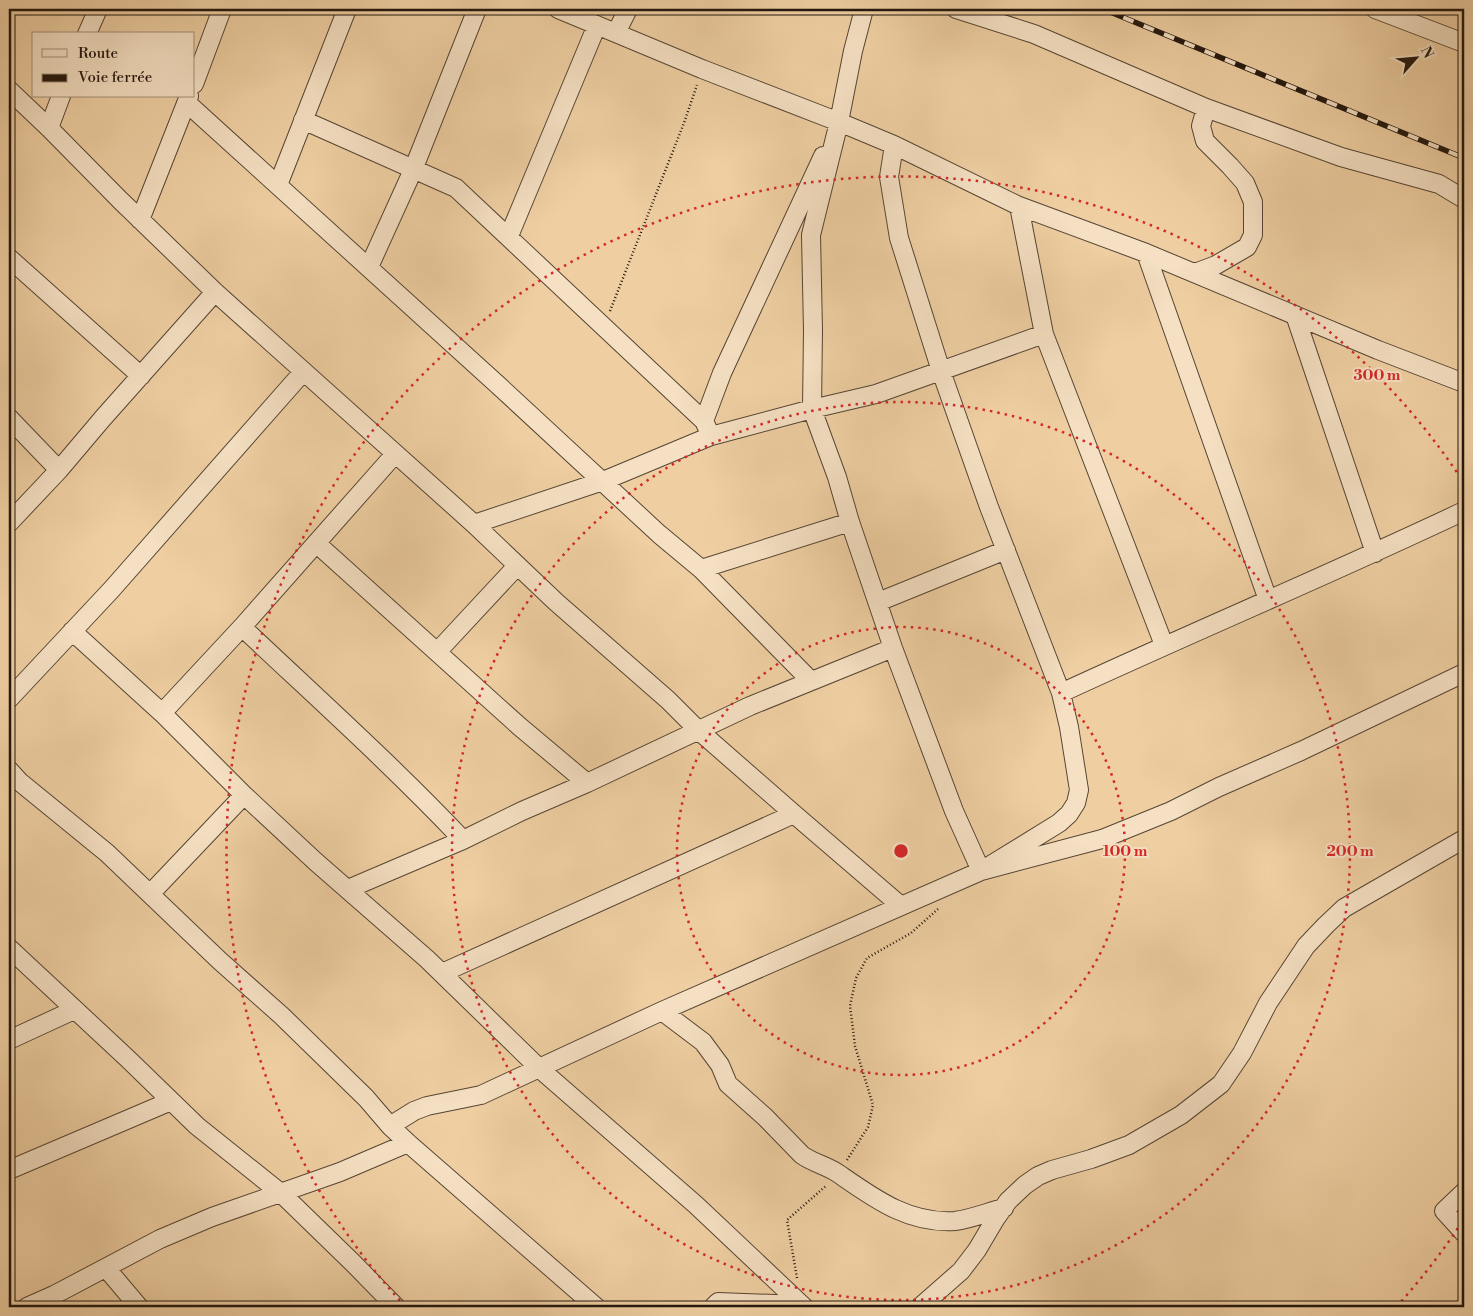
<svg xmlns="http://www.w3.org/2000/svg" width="1473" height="1316" font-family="'Libre Bodoni',serif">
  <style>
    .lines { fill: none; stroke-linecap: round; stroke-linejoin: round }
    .minor-casing { stroke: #554534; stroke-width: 20 }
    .path { stroke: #22170f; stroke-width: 2.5; stroke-dasharray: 1 2.5; stroke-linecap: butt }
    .minor { stroke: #f5e0c3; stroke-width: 18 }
    .rail-casing { stroke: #22170f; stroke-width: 5.5 }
    .rail { stroke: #f5e0c3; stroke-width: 4; stroke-dasharray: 11; stroke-linecap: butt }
    .ring { fill: none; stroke: #d62828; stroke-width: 2.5; stroke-dasharray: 2.5 5 }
    .centre { fill: #d62828; stroke: #f5e0c3; stroke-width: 2.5 }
    .ring-label { font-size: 15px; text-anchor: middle; font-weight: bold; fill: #d62828; stroke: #f5e0c3; stroke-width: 4; stroke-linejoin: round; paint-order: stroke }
  </style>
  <rect width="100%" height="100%" fill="#efcfa2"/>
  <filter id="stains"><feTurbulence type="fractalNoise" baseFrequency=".004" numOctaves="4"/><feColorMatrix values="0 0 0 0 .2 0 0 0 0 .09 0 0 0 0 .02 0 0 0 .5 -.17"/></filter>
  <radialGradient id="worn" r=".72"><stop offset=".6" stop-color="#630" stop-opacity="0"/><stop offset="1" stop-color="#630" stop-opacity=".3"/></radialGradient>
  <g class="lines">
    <defs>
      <path id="minor" d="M558 9 702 69 839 122 894 145 1019 206 1146 253 1378 350 1464 383
        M864 9 853 51 839 122 811 235 813 330 812 409 837 477 850 522 893 648 954 811 981 871 1102 839 1171 811 1219 787 1301 751 1464 673
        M956 9 1034 34 1206 108 1341 157 1439 184 1464 199
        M1375 9 1464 43
        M616 33 628 9
        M87 34 98 9
        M194 84 222 9
        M9 90 49 128 120 200 215 292 474 524 556 602 668 700 698 730 794 814 901 906
        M187 103 498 385 659 534 701 569 811 681
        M303 120 456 188 704 421 711 436
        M49 128 61 96
        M278 185 347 9
        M1019 206 1044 334 1164 645
        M140 220 189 96
        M509 236 597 25
        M1146 253 1268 600
        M9 258 141 376
        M369 267 413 170 477 9
        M1195 273 1216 265 1247 247 1253 235V202L1245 183 1230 166 1205 141 1201 126 1206 108
        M1295 315 1375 553
        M9 418 59 470
        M704 421 722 373 823 156
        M9 523 59 470 103 418 215 292
        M474 524 603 481 711 436 812 409 876 394 1044 334
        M316 543 519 726 587 783
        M701 569 850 522
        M878 602 1006 550
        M242 627C316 697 392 765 463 840
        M72 631 162 713 244 795 316 862 427 959 540 1069 696 1205 804 1307
        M437 652 517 566
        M1061 693C1195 631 1331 574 1464 511
        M9 699 112 589 303 372
        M162 713 242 627 395 454
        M9 770 20 782 107 853 220 961 282 1016 366 1098 390 1126 408 1143 596 1307
        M348 889 463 840 522 811 587 783 750 706 893 648
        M150 894 244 795
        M9 948 128 1059 197 1126 282 1194 353 1263 396 1307
        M442 973 794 814
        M662 1011 703 1042 720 1065 728 1084 765 1117 802 1155C813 1163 828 1166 839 1174 875 1199 909 1224 955 1221 971 1219 988 1212 1004 1208
        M9 1040 74 1010
        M390 1126 414 1111 427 1106 481 1095 662 1011 981 871 1059 823 1069 814 1076 803 1079 790 1069 727 1061 693 989 507 941 371 899 238 889 177 894 145
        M9 1170 171 1101
        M1464 1192 1444 1211 1464 1233
        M106 1268 139 1307
        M27 1307 54 1295 160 1239 212 1217 340 1172 408 1143
        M713 1307 718 1302 802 1305
        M920 1307 961 1271 977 1250 996 1218 1008 1201 1025 1185 1038 1176 1052 1170 1091 1159 1129 1145 1181 1115 1221 1084 1242 1053 1268 1003 1306 946 1326 925 1344 908 1464 839"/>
    </defs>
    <!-- minor casing -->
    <use href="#minor" class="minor-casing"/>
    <!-- path -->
    <path class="path" d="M610 311 684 123 697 85
      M847 1160 868 1127 873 1105 855 1046 850 1006 856 978 867 958 911 933 938 909
      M797 1278 787 1220 827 1185"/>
    <!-- minor -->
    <use href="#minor" class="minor"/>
    <defs>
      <path id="rail" d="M1103 9 1464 158"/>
    </defs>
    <!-- rail casing -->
    <use href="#rail" class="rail-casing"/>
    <!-- rail -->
    <use href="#rail" class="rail"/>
  </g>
  <!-- distance rings -->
  <g class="ring">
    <circle cx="901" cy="851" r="224"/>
    <circle cx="901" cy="851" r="449"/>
    <path d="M1462 1222A673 673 0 0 1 1397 1306M405 1306A673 673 0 1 1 1462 480"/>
  </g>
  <circle cx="901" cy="851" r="8" class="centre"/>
  <g class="ring-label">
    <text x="1377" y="380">300 m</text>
    <text x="1125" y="856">100 m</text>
    <text x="1350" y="856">200 m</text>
  </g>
  <!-- margin -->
  <rect width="1473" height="1316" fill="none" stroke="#efcfa2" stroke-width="30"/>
  <rect x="10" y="10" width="1453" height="1296" fill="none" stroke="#22170f" stroke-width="2.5"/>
  <rect x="15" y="15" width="1443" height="1286" fill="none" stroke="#22170f"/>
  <!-- legend -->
  <rect x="32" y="32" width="162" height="65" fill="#f5e0c3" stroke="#a1907b"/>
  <rect x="42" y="49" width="25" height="8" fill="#f5e0c3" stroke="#a1907b"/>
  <text x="78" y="58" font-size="15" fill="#22170f">Route</text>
  <rect x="42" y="74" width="25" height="8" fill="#22170f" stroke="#a1907b"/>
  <text x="78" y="82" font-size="15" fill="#22170f">Voie ferrée</text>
  <!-- north arrow -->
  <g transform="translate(1416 58) rotate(63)" stroke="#f5e0c3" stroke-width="4" paint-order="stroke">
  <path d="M0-4L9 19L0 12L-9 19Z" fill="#22170f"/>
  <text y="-8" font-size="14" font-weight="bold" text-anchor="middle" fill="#22170f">N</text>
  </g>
  <rect width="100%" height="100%" filter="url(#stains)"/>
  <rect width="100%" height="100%" fill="url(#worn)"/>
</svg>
